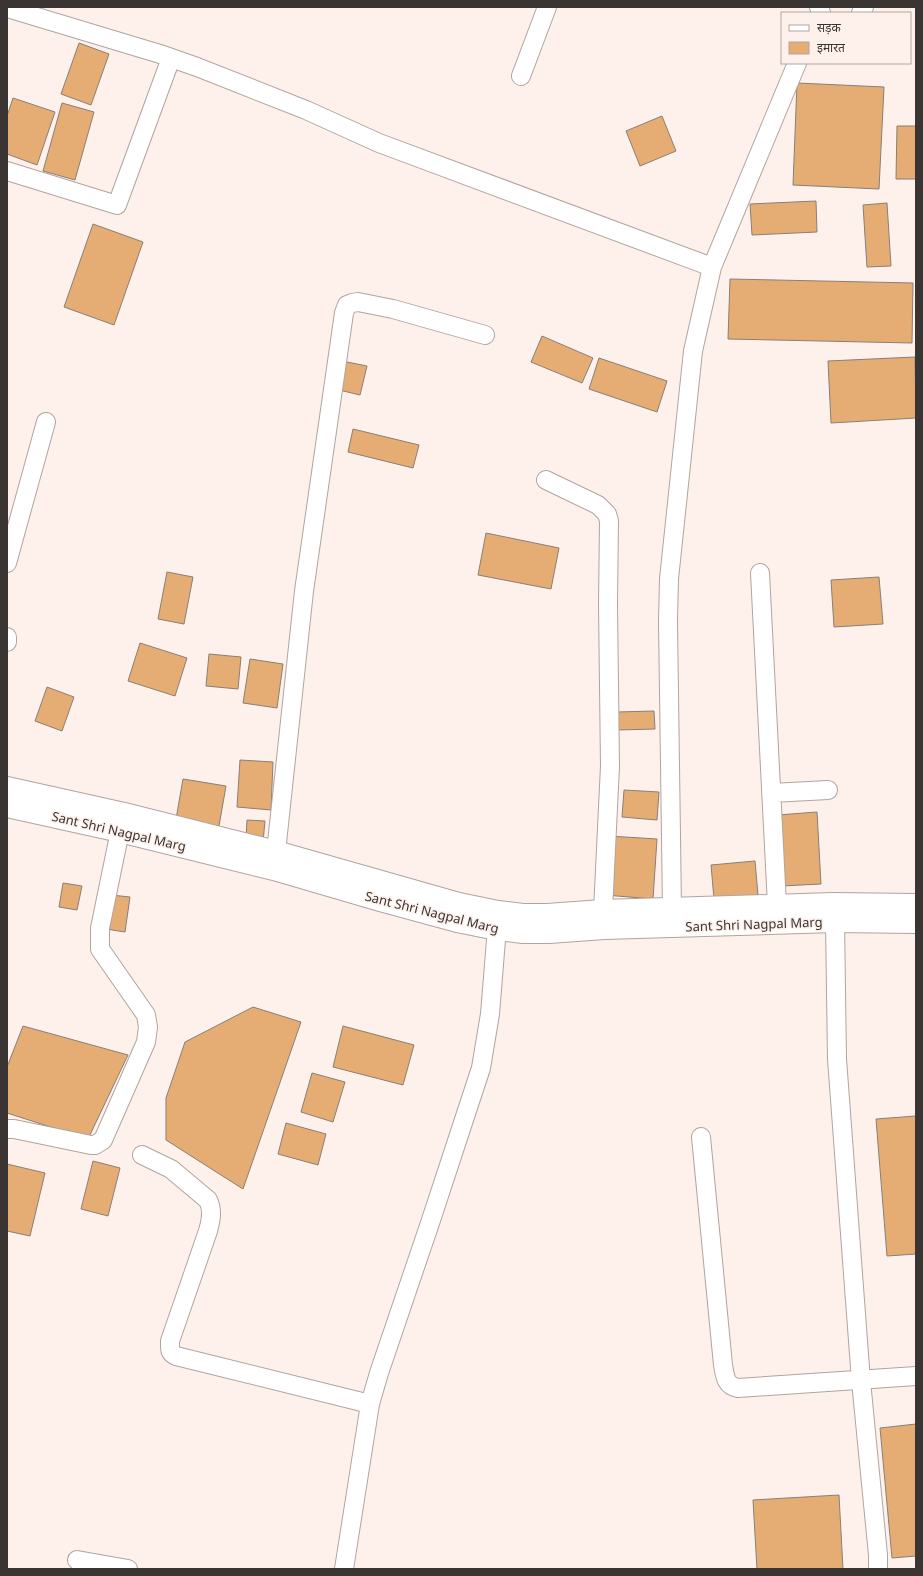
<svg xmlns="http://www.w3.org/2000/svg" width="923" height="1576" font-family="Georgia,'Noto Sans Devanagari',serif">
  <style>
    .building { fill: #e5ad73; stroke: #887f77 }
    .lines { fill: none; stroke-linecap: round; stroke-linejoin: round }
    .minor-casing { stroke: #b0a49f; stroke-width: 20 }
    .major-casing { stroke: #b0a49f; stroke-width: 24 }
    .minor { stroke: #fff; stroke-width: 18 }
    .major { stroke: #fff; stroke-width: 22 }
    .labels { text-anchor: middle; stroke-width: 3; stroke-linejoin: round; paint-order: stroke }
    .street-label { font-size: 13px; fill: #3a3533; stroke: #fef1eb }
  </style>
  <rect width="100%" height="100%" fill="#fef1eb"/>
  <!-- building -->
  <path class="building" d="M79 43 109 54 91 105 61 94Z
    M797 83 884 87 879 189 793 185Z
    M13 98 55 112 37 165 7 154V116Z
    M62 103 94 112 75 180 43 171Z
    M662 116 676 151 640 166 626 131Z
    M897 126H916V179H896Z
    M816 201 817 232 752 235 750 204Z
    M887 203 891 266 867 267 863 205Z
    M93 224 143 242 114 325 64 307Z
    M730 279 913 283 912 343 728 339Z
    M542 336 593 358 582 383 531 362Z
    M915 357 916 418 831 423 828 361Z
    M599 358 667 381 657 412 589 389Z
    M342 361 367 366 360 395 335 389Z
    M353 429 419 445 413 468 348 452Z
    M486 533 559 548 551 589 478 575Z
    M167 572 193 577 184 624 158 619Z
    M879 577 883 624 834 627 831 580Z
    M140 643 187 658 175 696 128 681Z
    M209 654 241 657 238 689 206 686Z
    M250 659 283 664 277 708 243 703Z
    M47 687 74 697 62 731 35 721Z
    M654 711 655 729 617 730V712Z
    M240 760 273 762 271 810 237 807Z
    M183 779 226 786 219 826 176 819Z
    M624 790 659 792 657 820 622 817Z
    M817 812 821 884 782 886 778 815Z
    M247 820 265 821 263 842 246 840Z
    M609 836 657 839 653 899 605 895Z
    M755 861 758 895 714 899 711 865Z
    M63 883 82 886 77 910 59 907Z
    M111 895 130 897 125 932 106 929Z
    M253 1007 301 1022 243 1189 166 1140V1098L185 1042Z
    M23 1026 128 1055 88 1139 7 1113V1067Z
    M343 1026 414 1045 403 1085 333 1067Z
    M312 1073 345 1082 333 1122 301 1112Z
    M916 1116V1254L887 1256 876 1119Z
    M286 1123 326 1134 318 1165 278 1154Z
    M93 1161 120 1168 108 1216 81 1209Z
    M7 1164 45 1173 30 1236 7 1231Z
    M916 1424V1556L892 1558 880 1428Z
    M839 1495 843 1569H757L753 1500Z"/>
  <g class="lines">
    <defs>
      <path id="minor" d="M819 7 821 13
        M7 8 160 54 197 67 306 110 379 143 712 267
        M861 13 864 7
        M521 76 547 7
        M7 171 117 205 171 58
        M546 480 598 505 607 514 609 521 608 605 610 766 603 911
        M7 563 46 422
        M760 573 777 905
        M7 637V642
        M771 793 828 790
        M276 852 304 591 344 313 347 305 352 303 358 302 393 309 485 335
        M672 909 668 621 669 579 693 351 712 267 797 63
        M835 921 837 1059 861 1381 878 1555V1569
        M7 1129H14L91 1145H95L103 1140 146 1042 148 1027 146 1015 100 949V928L120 831
        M701 1137 723 1365C725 1375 725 1386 738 1388L916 1376
        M142 1155 171 1169 208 1200C213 1210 211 1220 208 1231L170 1341C170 1349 169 1353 176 1356L370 1404
        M77 1560 128 1569
        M344 1569 370 1404 379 1373 430 1223 481 1068 490 1014 498 915"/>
      <path id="major" d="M7 788 124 814 276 852 459 904 498 912 523 915H547L603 911 833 904 916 905
        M7 806 120 831 274 869 380 900 457 921 497 929 523 932H549L604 928 835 921 916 922"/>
    </defs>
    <!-- minor casing -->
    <use href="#minor" class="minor-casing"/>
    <!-- major casing -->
    <use href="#major" class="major-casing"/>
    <!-- minor -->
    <use href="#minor" class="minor"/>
    <!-- major -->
    <use href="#major" class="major"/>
  </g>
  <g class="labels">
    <!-- street labels -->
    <g class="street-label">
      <text transform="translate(119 831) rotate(13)" y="5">Sant Shri Nagpal Marg</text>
      <text transform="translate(432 912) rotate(14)" y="5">Sant Shri Nagpal Marg</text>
      <text transform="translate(754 924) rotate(-2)" y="5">Sant Shri Nagpal Marg</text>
    </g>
  </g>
  <!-- border -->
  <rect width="923" height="1576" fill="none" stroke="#3a3533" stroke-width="16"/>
  <!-- legend -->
  <rect x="781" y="12" width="130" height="52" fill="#fef1eb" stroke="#b0a6a1"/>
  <rect x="789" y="25" width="20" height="6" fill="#ffffff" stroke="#b0a6a1"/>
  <text x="817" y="32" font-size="12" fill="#3a3533">सड़क</text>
  <rect x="789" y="42" width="20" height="12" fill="#e5ad73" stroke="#b0a6a1"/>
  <text x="817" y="52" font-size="12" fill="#3a3533">इमारत</text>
</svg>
